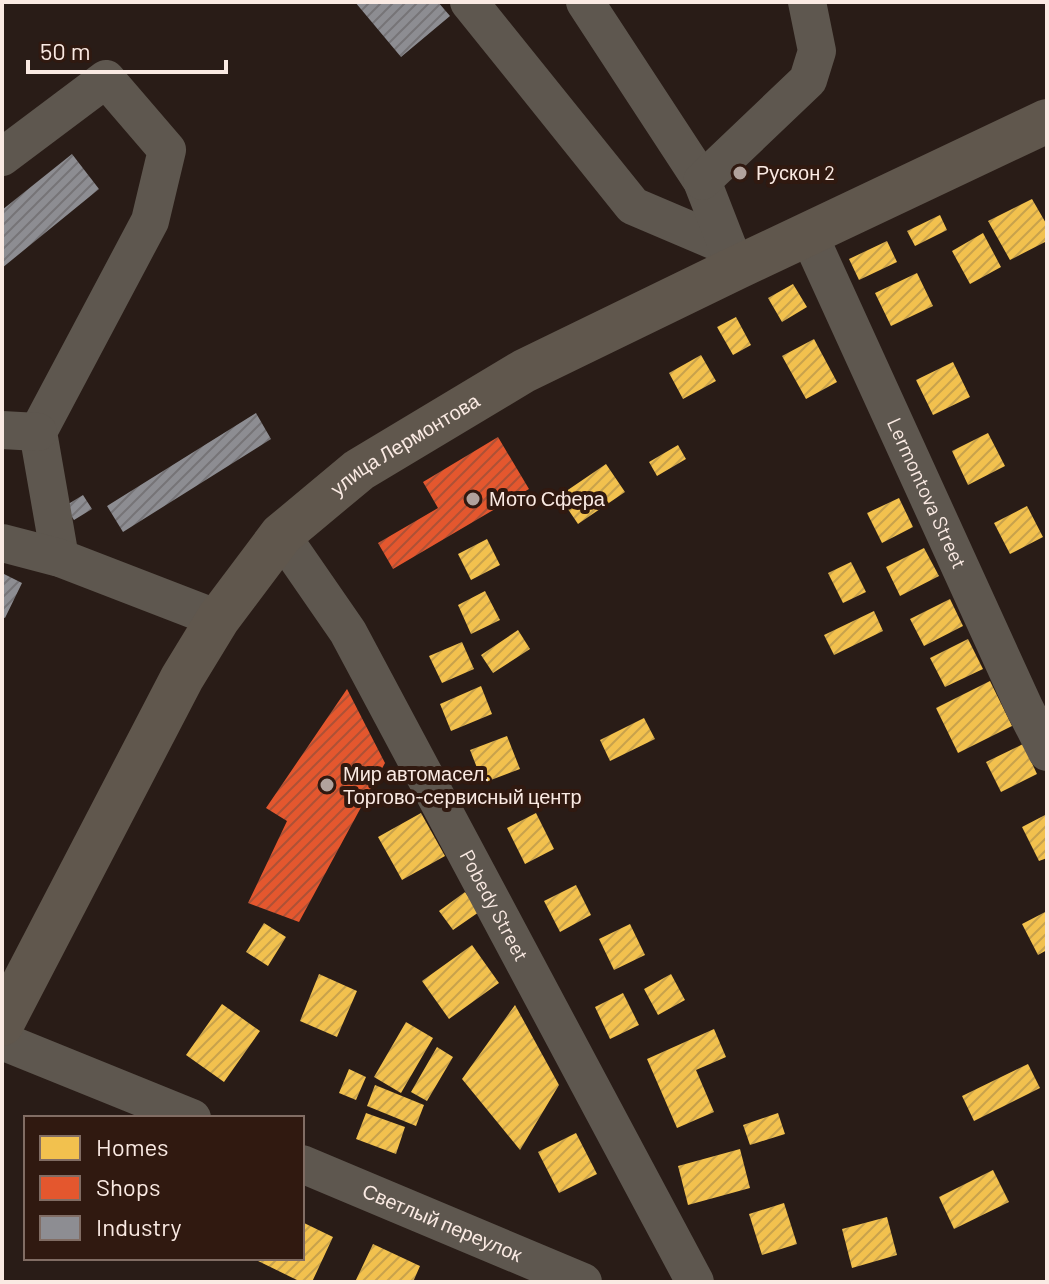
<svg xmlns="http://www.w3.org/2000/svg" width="1049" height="1284" font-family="Barlow,sans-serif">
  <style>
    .homes { fill: url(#homes-hatch) }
    .shops { fill: url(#shops-hatch) }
    .industry { fill: url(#industry-hatch) }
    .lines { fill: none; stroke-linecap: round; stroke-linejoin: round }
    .minor { stroke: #5e574f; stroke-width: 38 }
    .major { stroke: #60574d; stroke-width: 44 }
    .poi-dot { fill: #b1a29c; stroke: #301910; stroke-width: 3 }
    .labels { text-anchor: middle; stroke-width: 8; stroke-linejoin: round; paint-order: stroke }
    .poi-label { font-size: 20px; fill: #faeae3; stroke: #301910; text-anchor: start }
    .street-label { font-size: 20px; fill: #faeae3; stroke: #301910 }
  </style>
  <defs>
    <pattern id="homes-hatch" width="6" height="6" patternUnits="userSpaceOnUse" patternTransform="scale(2)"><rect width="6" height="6" fill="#f2c14e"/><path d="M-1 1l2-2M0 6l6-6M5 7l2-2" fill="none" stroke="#c8a24c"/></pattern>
    <pattern id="shops-hatch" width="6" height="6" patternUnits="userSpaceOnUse" patternTransform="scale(2)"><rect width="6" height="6" fill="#e4572e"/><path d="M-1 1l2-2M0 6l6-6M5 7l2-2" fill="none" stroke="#ae5136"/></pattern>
    <pattern id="industry-hatch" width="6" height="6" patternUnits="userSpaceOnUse" patternTransform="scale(2)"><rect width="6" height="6" fill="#8d8d92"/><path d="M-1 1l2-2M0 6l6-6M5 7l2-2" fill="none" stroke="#767477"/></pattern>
  </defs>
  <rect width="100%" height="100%" fill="#291c17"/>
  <!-- homes -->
  <path class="homes" d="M1032 199 1047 225V241L1010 260 988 221Z
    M940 215 947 230 915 246 907 231Z
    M983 233 1001 267 970 284 952 251Z
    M887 241 897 262 859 280 849 259Z
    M917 273 933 306 891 326 875 293Z
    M793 284 807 307 782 322 768 298Z
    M736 317 751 345 733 355 717 327Z
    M814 339 837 382 806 399 782 356Z
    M701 355 716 381 683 399 669 373Z
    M953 362 970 397 933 415 916 380Z
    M988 433 1005 466 968 485 952 451Z
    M678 445 686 459 657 476 649 462Z
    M606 464 625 492 578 524 559 496Z
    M899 498 913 527 882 543 867 513Z
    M1027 506 1043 537 1010 554 994 523Z
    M487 539 500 565 471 580 458 554Z
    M924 548 939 576 900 596 886 567Z
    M851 562 866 592 843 603 828 573Z
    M485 591 500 620 471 634 458 605Z
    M950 599 963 626 924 646 910 619Z
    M874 611 883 631 834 655 824 635Z
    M518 630 530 649 493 673 481 655Z
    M968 639 983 669 945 687 930 658Z
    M462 642 474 669 442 683 429 656Z
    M990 681 1012 726 958 753 936 708Z
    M481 686 492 714 451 731 440 704Z
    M644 718 655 739 610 761 600 740Z
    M507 736 520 769 483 783 470 750Z
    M1023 744 1037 774 1001 792 986 762Z
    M421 813 445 856 402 880 378 837Z
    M536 813 554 849 525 864 507 828Z
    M1047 814V858L1039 861 1022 827Z
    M576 885 591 915 560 932 544 901Z
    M465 892 479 912 453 930 439 911Z
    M1047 911V950L1038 955 1022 924Z
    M264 923 286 937 268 966 246 952Z
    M630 924 645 955 614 970 599 939Z
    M472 945 499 983 449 1019 422 981Z
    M319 974 357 991 337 1037 300 1021Z
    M671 974 685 1000 658 1015 644 989Z
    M623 993 639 1025 610 1039 595 1007Z
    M222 1004 260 1031 224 1082 186 1055Z
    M515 1005 559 1085 520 1150 462 1079Z
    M406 1022 433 1038 401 1093 374 1077Z
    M714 1029 726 1057 696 1070 714 1112 677 1128 647 1059Z
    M437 1047 453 1057 427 1101 411 1092Z
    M1028 1064 1040 1088 974 1121 962 1096Z
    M349 1069 366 1077 356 1100 339 1093Z
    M375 1085 424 1105 416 1126 367 1106Z
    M366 1113 405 1127 396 1154 356 1139Z
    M778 1113 785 1134 750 1145 743 1125Z
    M576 1133 597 1174 559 1193 538 1152Z
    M740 1149 750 1188 688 1205 678 1166Z
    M993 1170 1009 1202 954 1229 939 1197Z
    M784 1203 797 1244 762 1255 749 1214Z
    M887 1217 897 1255 852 1268 842 1229Z
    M302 1222 333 1237 312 1282H301L252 1258H302Z
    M373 1244 420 1266 413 1282H355Z"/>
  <!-- shops -->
  <path class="shops" d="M498 437 529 489 393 569 378 543 438 508 423 482Z
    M347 689 385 763 299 922 248 903 287 821 266 808Z"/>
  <!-- industry -->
  <path class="industry" d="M355 2H438L450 16 401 57Z
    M72 154 99 189 2 268V210Z
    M256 413 271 439 123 532 107 506Z
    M83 495 92 509 74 520 65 506Z
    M4 574 22 583 5 618 2 617Z"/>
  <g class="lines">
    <!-- minor -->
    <g class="minor">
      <path d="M469 2 633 206 727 246"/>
      <path d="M585 2 702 181 732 258"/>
      <path d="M2 157 106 79 167 150 150 221 38 432 60 558"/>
      <path d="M702 181 808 80 817 51 807 2"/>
      <path id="s1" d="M808 233 1024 707 1047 752"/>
      <path d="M2 430 38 432"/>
      <path id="s2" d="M281 535 348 632 695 1282"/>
      <path d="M2 543 60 558 218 619"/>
      <path d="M2 1041 192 1118"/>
      <path id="s3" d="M302 1164 583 1282"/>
    </g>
    <!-- major -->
    <path class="major" id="s4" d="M2 1024 182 678 218 619 281 535 359 470 524 371 736 268 1047 121"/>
  </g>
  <!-- markers -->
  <g class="poi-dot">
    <circle cx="740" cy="173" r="8"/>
    <circle cx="473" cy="499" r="8"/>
    <circle cx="327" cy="785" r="8"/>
  </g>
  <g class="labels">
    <!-- poi labels -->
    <g class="poi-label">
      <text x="756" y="180">Рускон 2</text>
      <text x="489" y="506">Мото Сфера</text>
      <text x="343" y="781">Мир автомасел.<tspan x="343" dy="23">Торгово-сервисный центр</tspan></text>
    </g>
    <!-- street labels -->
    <g class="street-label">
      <text dy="7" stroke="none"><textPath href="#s4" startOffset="718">улица Лермонтова</textPath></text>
      <text dy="7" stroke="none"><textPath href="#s1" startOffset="286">Lermontova Street</textPath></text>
      <text dy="7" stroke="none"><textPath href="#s2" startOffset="428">Pobedy Street</textPath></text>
      <text dy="7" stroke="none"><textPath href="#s3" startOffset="152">Светлый переулок</textPath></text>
    </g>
  </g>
  <!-- border -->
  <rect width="1049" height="1284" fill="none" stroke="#faeae3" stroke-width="8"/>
  <!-- legend -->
  <rect x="24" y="1116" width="280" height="144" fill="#301910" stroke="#816d64" stroke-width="2"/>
  <rect x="40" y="1136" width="40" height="24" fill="#f2c14e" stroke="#816d64" stroke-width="2"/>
  <text x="96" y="1156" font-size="24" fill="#faeae3">Homes</text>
  <rect x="40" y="1176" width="40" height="24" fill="#e4572e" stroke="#816d64" stroke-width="2"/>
  <text x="96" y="1196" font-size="24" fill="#faeae3">Shops</text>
  <rect x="40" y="1216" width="40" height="24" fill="#8d8d92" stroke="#816d64" stroke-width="2"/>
  <text x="96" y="1236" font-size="24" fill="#faeae3">Industry</text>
  <!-- scale -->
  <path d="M28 60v12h198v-12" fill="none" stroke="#faeae3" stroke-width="4"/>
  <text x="40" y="60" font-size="24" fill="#faeae3" stroke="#301910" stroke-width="6" paint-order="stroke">50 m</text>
</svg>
